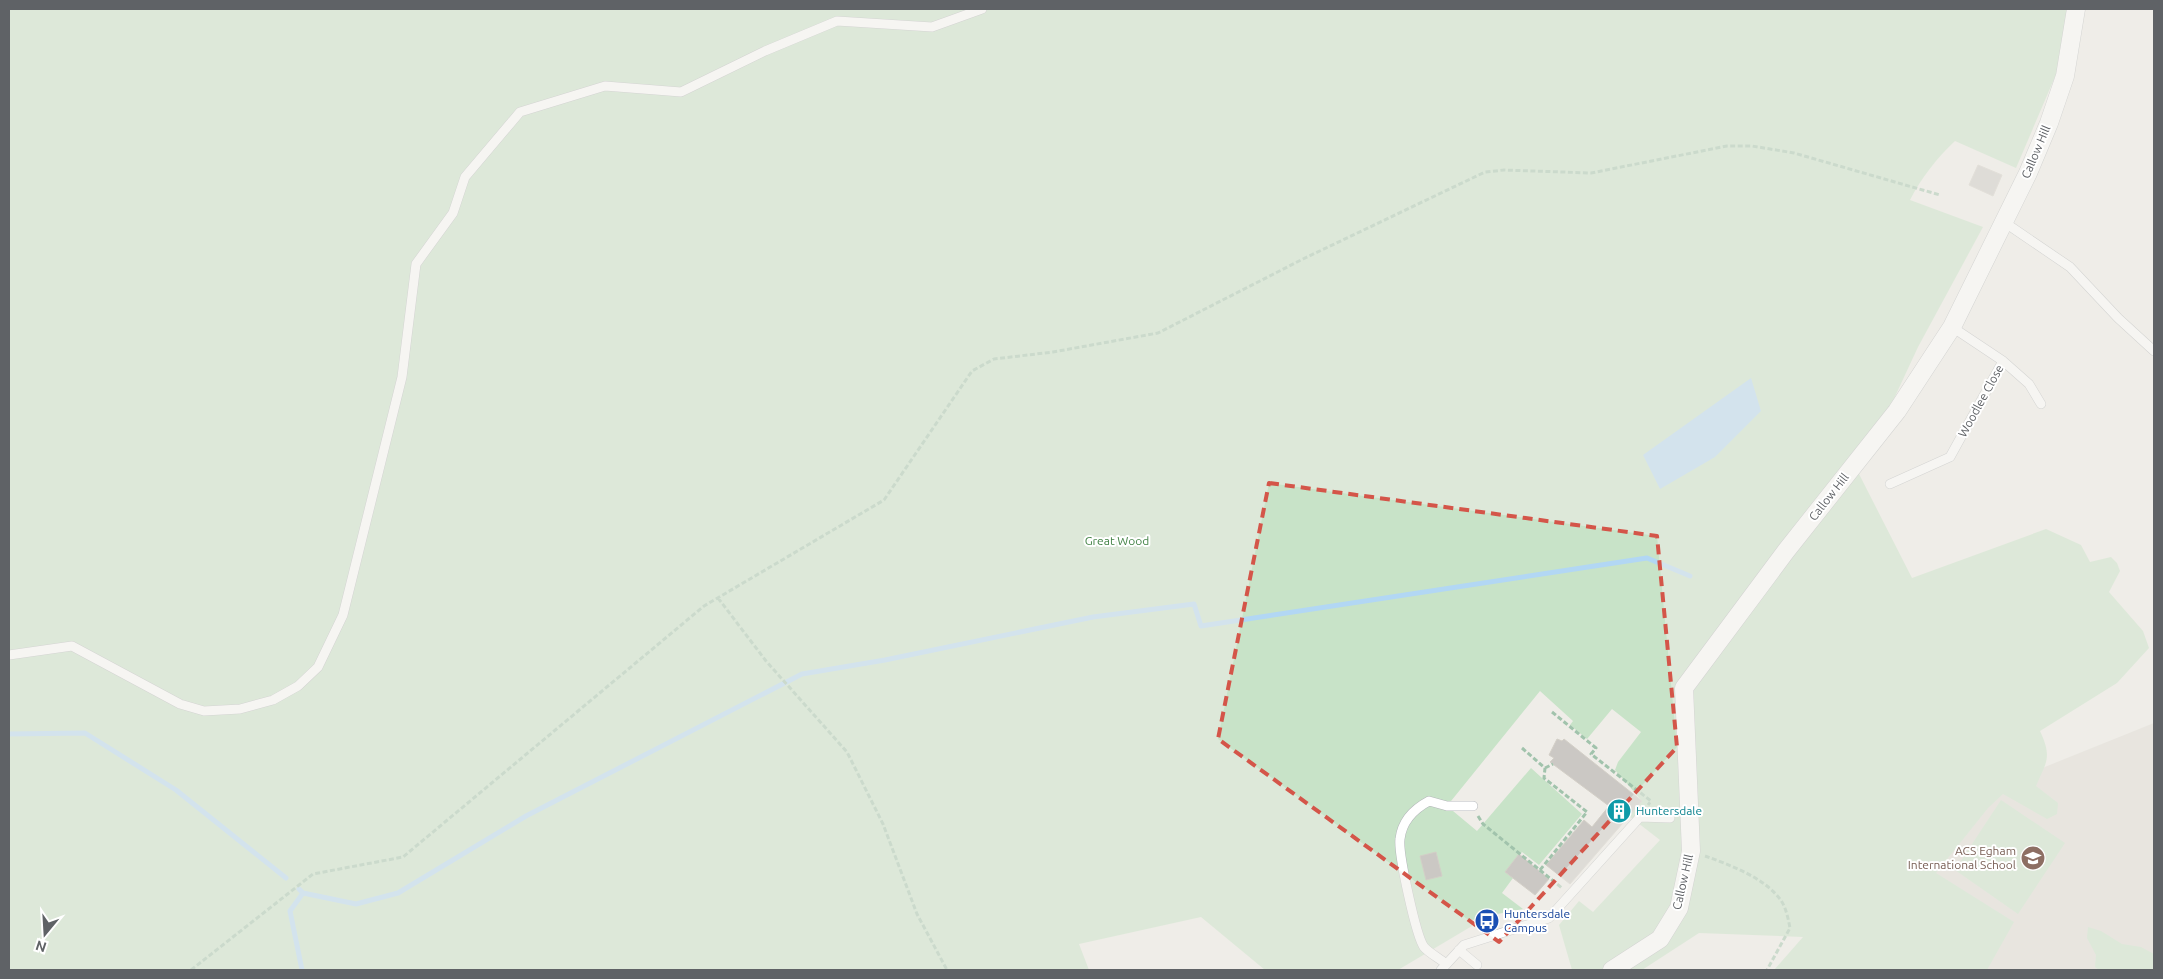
<svg xmlns="http://www.w3.org/2000/svg" width="2163" height="979" font-family="Ubuntu,sans-serif">
  <style>
    .education { fill: #dfdcd6 }
    .green { fill: #c8e3c8 }
    .water { fill: #b2d7f4 }
    .lines { fill: none; stroke-linecap: round; stroke-linejoin: round }
    .stream { stroke: #b2d7f4; stroke-width: 5 }
    .building { fill: #cbc8c4; stroke: #d3cfc7 }
    .service-casing { stroke: #b4b7ba; stroke-width: 10 }
    .minor-casing { stroke: #b4b7ba; stroke-width: 19 }
    .path { stroke: #a1c3ac; stroke-width: 3; stroke-dasharray: 5 2.5; stroke-linecap: butt }
    .service { stroke: #fff; stroke-width: 9 }
    .minor { stroke: #fff; stroke-width: 18 }
    .marked { fill: none; stroke: #d45549; stroke-width: 4; stroke-dasharray: 10 6; stroke-linejoin: round }
    .labels { text-anchor: middle; stroke-width: 4; stroke-linejoin: round; paint-order: stroke }
    .street-label { font-size: 12px; fill: #5f6266; stroke: #fff }
    .park-label { font-size: 12px; fill: #428245; stroke: #fff }
    .culture-label { font-size: 12px; fill: #0d838f; stroke: #fff; text-anchor: start }
    .education-label { font-size: 12px; fill: #785e54; stroke: #fff; text-anchor: end }
    .transit-label { font-size: 12px; fill: #164399; stroke: #fff; text-anchor: start }
  </style>
  <rect width="100%" height="100%" fill="#efede8"/>
  <!-- education -->
  <path class="education" d="M2154 723V970H1942L1906 902 2005 783Z"/>
  <!-- green -->
  <path class="green" d="M9 9H2084L2016 168 1955 141C1936 159 1922 177 1910 200L1983 227 1918 347 1859 474 1912 578 2046 529 2081 545 2090 562 2111 557 2117 563 2120 571 2109 592 2143 631 2149 648 2117 683 2040 731C2052 757 2047 761 2036 786L2058 803 2057 814 2047 819 2003 794 1988 808 1936 873 2014 922 1987 970H1774L1803 937 1699 933 1642 970H1572L1559 925 1579 901 1593 912 1660 840 1629 816 1642 801 1615 770 1618 762 1641 732 1612 709 1587 739 1570 725 1573 721 1540 691 1447 806 1477 831 1531 768 1582 814 1539 865 1522 852 1505 872 1513 878 1502 893 1523 909 1492 915 1489 910 1480 914 1481 918 1472 920V926L1398 970H1265L1201 917 1079 944 1089 970H9Z
    M2001 800 2065 843 2018 914 1955 870Z
    M2088 927 2101 931 2122 944 2141 947 2154 954V970H2099L2095 967 2096 955 2087 938Z"/>
  <!-- water -->
  <path class="water" d="M1751 378 1761 411 1715 457 1660 489 1643 455Z"/>
  <g class="lines">
    <!-- stream -->
    <path class="stream" d="M9 734 85 733 176 790 286 878
      M299 889 303 893 356 904 398 893 526 816 802 674 885 660 1093 617 1194 604 1201 626 1647 558 1690 576
      M302 970 290 911 303 893"/>
  </g>
  <!-- building -->
  <path class="building" d="M1978 165 2002 175 1993 196 1969 185Z
    M1557 739 1562 741 1564 739 1642 801 1570 884 1546 865 1584 820 1592 827 1609 806 1550 762 1554 758 1549 755Z
    M1436 852 1442 876 1426 880 1420 856Z
    M1519 854 1549 879 1535 895 1505 872Z"/>
  <g class="lines">
    <defs>
      <path id="service" d="M2004 222 2070 267 2118 318 2154 351
        M2003 361 2029 384 2041 404
        M1890 484 1950 457 2003 361 1952 327
        M9 655 72 646 180 704 204 711 240 709 273 700 298 686 318 667 343 615 402 377 416 264 453 213 465 177 520 112 605 86 681 92 765 51 837 21 932 27 982 9
        M1459 950 1477 965
        M1445 963C1439 958 1429 953 1424 947 1416 936 1398 853 1400 839 1402 821 1414 809 1429 801L1447 806H1473
        M1441 970 1464 945 1549 918 1640 817 1670 818"/>
      <path id="minor" d="M1612 970 1660 939 1679 908 1691 851 1684 688 1786 551 1897 411 1952 327 2028 173 2049 123 2065 76 2076 9"/>
    </defs>
    <!-- service casing -->
    <use href="#service" class="service-casing"/>
    <!-- minor casing -->
    <use href="#minor" class="minor-casing"/>
    <!-- path -->
    <path class="path" d="M718 598 766 661 847 752 883 824 917 914 947 970
      M1552 712 1596 748 1591 754 1651 801 1648 805
      M1522 748 1545 768 1544 778 1587 812 1540 870
      M1545 768 1553 764
      M1478 816 1483 824 1562 888
      M1705 856C1730 865 1763 877 1780 899 1786 907 1788 918 1790 928L1767 970
      M191 970 313 874 403 857 704 606 884 500 972 371 994 359 1053 352 1158 333 1303 259 1485 172 1504 170 1591 173 1727 146H1752L1794 153 1940 195"/>
    <!-- service -->
    <use href="#service" class="service"/>
    <!-- minor -->
    <use href="#minor" class="minor"/>
  </g>
  <!-- marked area -->
  <path d="M0 0H2163V979H0ZM1269 483 1657 536 1677 747 1499 942 1218 739Z" fill="#efede8" fill-opacity=".55" fill-rule="evenodd"/>
  <path class="marked" d="M1269 483 1657 536 1677 747 1499 942 1218 739Z"/>
  <!-- icons -->
  <defs>
    <symbol id="building-disc" viewBox="-11 -11 22 22"><circle r="9.5" fill="#0f9aa8" stroke="#fff"/><path d="M-4-6H4V6H1V3H-1V6H-4ZM-2.5-4.3h1.7v1.8h-1.7ZM.8-4.3h1.7v1.8H.8ZM-2.5-1h1.7V.8h-1.7ZM.8-1h1.7V.8H.8Z" fill="#fff"/></symbol>
    <symbol id="school-disc" viewBox="-11 -11 22 22"><circle r="9.5" fill="#8d6e63" stroke="#fff"/><path d="M0-5L7-2L0 1L-7-2ZM-4 1L0 2.5L4 1V4Q0 6-4 4Z" fill="#fff"/></symbol>
    <symbol id="bus-disc" viewBox="-11 -11 22 22"><circle r="9.5" fill="#1a4fb4" stroke="#fff"/><path d="M-5-6H5V4H4V6H2V4H-2V6H-4V4H-5ZM-3.5-4V0h7V-4ZM-3.5 1.2v1.5H-2V1.2ZM2 1.2v1.5H3.5V1.2Z" fill="#fff"/></symbol>
  </defs>
  <g fill-rule="evenodd">
    <use href="#building-disc" x="1605" y="797" width="28" height="28"/>
    <use href="#school-disc" x="2019" y="844" width="28" height="28"/>
    <use href="#bus-disc" x="1473" y="907" width="28" height="28"/>
  </g>
  <g class="labels">
    <!-- street labels -->
    <g class="street-label">
      <text transform="translate(2036 152) rotate(-67)" y="4">Callow Hill</text>
      <text transform="translate(1981 401) rotate(-61)" y="4">Woodlee Close</text>
      <text transform="translate(1829 497) rotate(-52)" y="4">Callow Hill</text>
      <text transform="translate(1683 882) rotate(-77)" y="4">Callow Hill</text>
    </g>
    <!-- park labels -->
    <g class="park-label">
      <text x="1117" y="545">Great Wood</text>
    </g>
    <!-- culture labels -->
    <g class="culture-label">
      <text x="1636" y="815">Huntersdale</text>
    </g>
    <!-- education labels -->
    <g class="education-label">
      <text x="2016" y="855">ACS Egham<tspan x="2016" dy="14">International School</tspan></text>
    </g>
    <!-- transit labels -->
    <g class="transit-label">
      <text x="1504" y="918">Huntersdale<tspan x="1504" dy="14">Campus</tspan></text>
    </g>
  </g>
  <!-- border -->
  <rect width="2163" height="979" fill="none" stroke="#5f6266" stroke-width="20"/>
  <!-- north arrow -->
  <g transform="translate(45 934) rotate(198)" stroke="#ffffff" stroke-width="4" paint-order="stroke">
  <path d="M0-4L9 19L0 12L-9 19Z" fill="#5f6266"/>
  <text y="-8" font-size="14" font-weight="bold" text-anchor="middle" fill="#5f6266">N</text>
  </g>
</svg>
